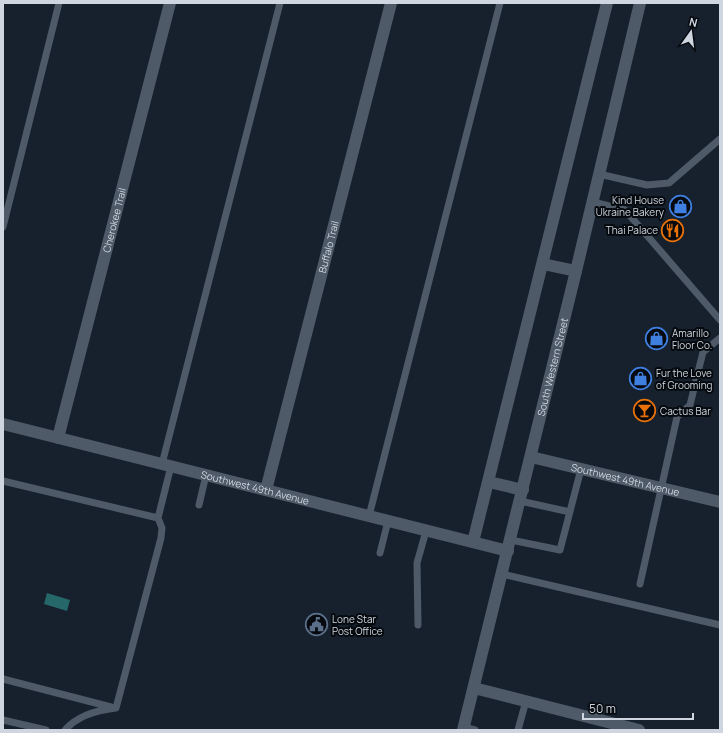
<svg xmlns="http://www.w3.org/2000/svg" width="723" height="733" font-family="Manrope,sans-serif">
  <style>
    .water { fill: #266769 }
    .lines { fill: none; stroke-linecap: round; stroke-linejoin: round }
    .lane { stroke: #4e5a68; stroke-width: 7 }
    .street { stroke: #4e5a68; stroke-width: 12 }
    .secondary { stroke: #4e5a68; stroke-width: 12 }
    .labels { text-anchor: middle; stroke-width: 4; stroke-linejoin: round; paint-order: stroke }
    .poi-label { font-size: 10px; fill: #cfd6df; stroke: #060a0f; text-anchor: start }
    .street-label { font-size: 10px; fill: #cfd6df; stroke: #060a0f }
  </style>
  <rect width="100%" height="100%" fill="#16212d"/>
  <!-- water -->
  <path class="water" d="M47 593 70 600 67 611 44 604Z"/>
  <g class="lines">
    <!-- lane -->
    <path class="lane" d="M599 174 647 185 669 183 720 139
      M593 202 625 210 720 320
      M3 227 59 3
      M162 464 280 3
      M3 481 158 518
      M520 501 570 512
      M199 505 206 475
      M369 516 500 3
      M511 540 560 550 581 469
      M380 553 388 521
      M502 574 720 625
      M640 584 677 417 690 405 703 352 720 338
      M418 625 417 563 426 531
      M3 679 111 707
      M3 720 46 730
      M464 727 475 730
      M65 730C78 715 98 710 116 708L161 538 162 528 158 518 171 466
      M518 730 526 701"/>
    <!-- street -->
    <g class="street">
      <path d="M543 264 576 271"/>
      <path id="s1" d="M3 424 508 551"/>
      <path id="s2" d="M58 438 170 3"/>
      <path id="s3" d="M531 457 720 502"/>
      <path d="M489 482 523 490"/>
      <path id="s4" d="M266 490 391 3"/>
      <path d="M473 542 607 3"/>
      <path d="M474 688 639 730"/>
    </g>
    <!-- secondary -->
    <path class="secondary" id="s5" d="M463 730 576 271 640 3"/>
  </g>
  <!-- icons -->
  <defs>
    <symbol id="shop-ring" viewBox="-11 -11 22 22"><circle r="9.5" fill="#060a0f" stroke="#3f7fe0" stroke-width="1.5"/><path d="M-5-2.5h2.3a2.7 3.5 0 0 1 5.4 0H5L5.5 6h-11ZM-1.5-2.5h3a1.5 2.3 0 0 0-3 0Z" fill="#3f7fe0"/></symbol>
    <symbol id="restaurant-ring" viewBox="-11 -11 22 22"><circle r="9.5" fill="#060a0f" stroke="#e8710a" stroke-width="1.5"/><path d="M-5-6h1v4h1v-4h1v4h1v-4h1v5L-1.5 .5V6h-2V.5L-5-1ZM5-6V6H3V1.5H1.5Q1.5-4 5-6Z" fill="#e8710a"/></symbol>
    <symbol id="bar-ring" viewBox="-11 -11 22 22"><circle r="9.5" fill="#060a0f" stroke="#e8710a" stroke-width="1.5"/><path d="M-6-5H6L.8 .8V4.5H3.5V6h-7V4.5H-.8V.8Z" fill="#e8710a"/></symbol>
    <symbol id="civic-ring" viewBox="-11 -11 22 22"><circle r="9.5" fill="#060a0f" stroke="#5c6f8a" stroke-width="1.5"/><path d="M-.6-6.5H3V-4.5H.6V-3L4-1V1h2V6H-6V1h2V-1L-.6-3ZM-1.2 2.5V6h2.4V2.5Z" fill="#5c6f8a"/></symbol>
  </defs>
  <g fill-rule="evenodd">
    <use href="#shop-ring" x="668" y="194" width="25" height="25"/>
    <use href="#restaurant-ring" x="660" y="218" width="25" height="25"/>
    <use href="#shop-ring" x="644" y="326" width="25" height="25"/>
    <use href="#shop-ring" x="628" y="366" width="25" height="25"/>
    <use href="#bar-ring" x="632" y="398" width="25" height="25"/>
    <use href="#civic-ring" x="304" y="612" width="25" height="25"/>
  </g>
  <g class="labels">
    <!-- poi labels -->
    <g class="poi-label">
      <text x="664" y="204" text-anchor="end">Kind House<tspan x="664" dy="12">Ukraine Bakery</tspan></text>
      <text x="658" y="234" text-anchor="end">Thai Palace</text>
      <text x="672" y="337">Amarillo<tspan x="672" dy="12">Floor Co.</tspan></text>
      <text x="656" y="377">Fur the Love<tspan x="656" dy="12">of Grooming</tspan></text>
      <text x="660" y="415">Cactus Bar</text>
      <text x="332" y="623">Lone Star<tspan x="332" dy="12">Post Office</tspan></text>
    </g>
    <!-- street labels -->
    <g class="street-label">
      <text dy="4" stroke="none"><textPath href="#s2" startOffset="225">Cherokee Trail</textPath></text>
      <text dy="4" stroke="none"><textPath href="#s4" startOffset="251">Buffalo Trail</textPath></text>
      <text dy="4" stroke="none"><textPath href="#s5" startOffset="374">South Western Street</textPath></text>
      <text dy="4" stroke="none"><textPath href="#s3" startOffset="97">Southwest 49th Avenue</textPath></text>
      <text dy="4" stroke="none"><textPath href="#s1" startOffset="260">Southwest 49th Avenue</textPath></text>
    </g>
  </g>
  <!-- border -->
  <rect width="723" height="733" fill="none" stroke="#cfd6df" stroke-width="8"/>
  <!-- north arrow -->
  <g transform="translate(691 32) rotate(14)" stroke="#060a0f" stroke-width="3" paint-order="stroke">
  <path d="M0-3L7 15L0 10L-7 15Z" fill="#cfd6df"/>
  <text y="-6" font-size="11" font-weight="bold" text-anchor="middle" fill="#cfd6df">N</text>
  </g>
  <!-- scale -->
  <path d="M583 713v6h110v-6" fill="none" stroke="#cfd6df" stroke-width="2"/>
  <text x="589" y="713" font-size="12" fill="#cfd6df" stroke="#060a0f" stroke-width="3" paint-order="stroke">50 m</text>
</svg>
